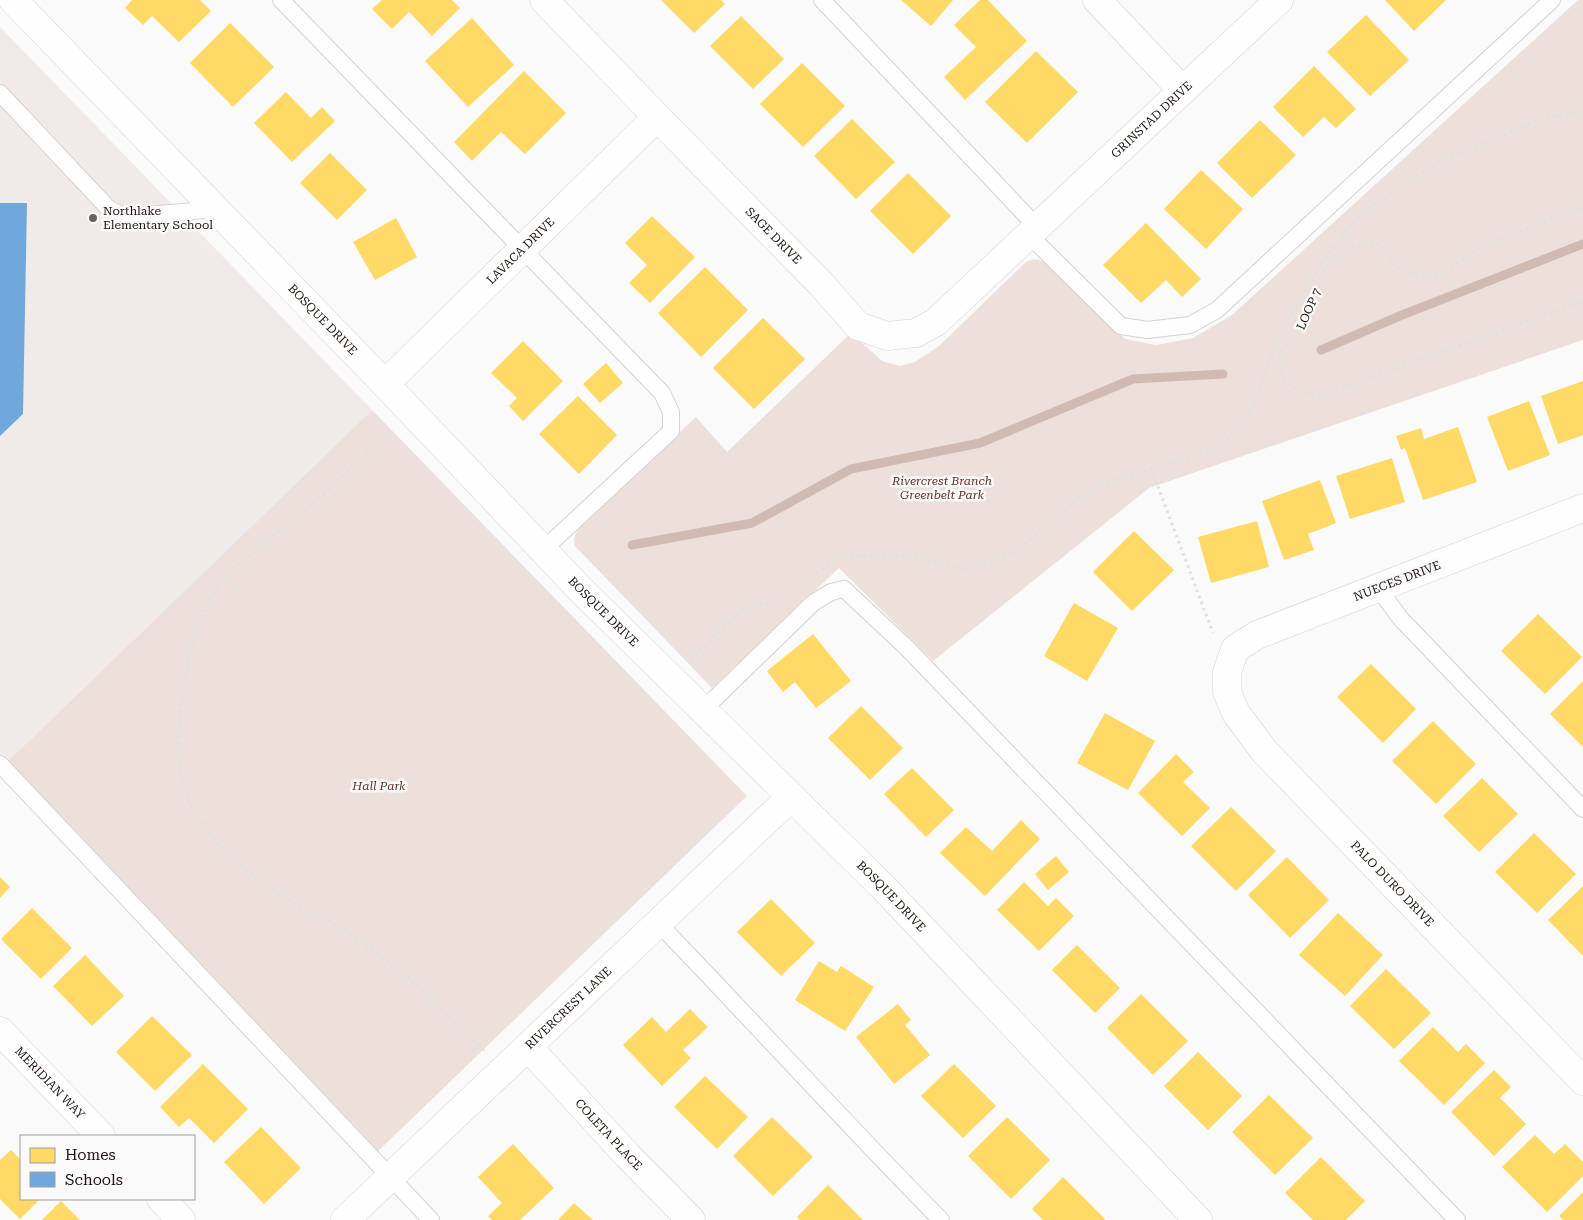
<svg xmlns="http://www.w3.org/2000/svg" width="1583" height="1220" font-family="'Roboto Serif',serif">
  <style>
    .built { fill: #f0ebe9 }
    .green { fill: #eddfda }
    .homes { fill: #ffd966 }
    .schools { fill: #6fa8dc }
    .lines { fill: none; stroke-linecap: round; stroke-linejoin: round }
    .stream { stroke: #d1bab1; stroke-width: 9 }
    .lane-casing { stroke: #d7d1cf; stroke-width: 18 }
    .street-casing { stroke: #d7d1cf; stroke-width: 29 }
    .secondary-casing { stroke: #d7d1cf; stroke-width: 29 }
    .path { stroke: #e0e0e0; stroke-width: 3; stroke-dasharray: 2.5 4; stroke-linecap: butt }
    .lane { stroke: #fefefe; stroke-width: 16 }
    .street { stroke: #fefefe; stroke-width: 28 }
    .secondary { stroke: #fefefe; stroke-width: 28 }
    .poi-dot { fill: #6b6360; stroke: #fafafa; stroke-width: 2 }
    .labels { text-anchor: middle; stroke-width: 5; stroke-linejoin: round; paint-order: stroke }
    .street-label { font-size: 12px; fill: #1e110d; stroke: #fafafa }
    .poi-label { font-size: 12px; fill: #1e110d; stroke: #fafafa; text-anchor: start }
    .park-label { font-size: 12px; font-style: italic; fill: #613220; stroke: #fafafa }
  </style>
  <rect width="100%" height="100%" fill="#fafafa"/>
  <!-- built -->
  <path class="built" d="M0 27 372 410 2 767 0 765Z"/>
  <!-- green -->
  <path class="green" d="M1578 0H1583V340L1149 488 933 661 839 568 712 688 575 546C571 533 583 524 591 515L696 417 727 452 851 333 882 361 900 366 915 362 939 346 1026 262C1036 257 1040 259 1049 265L1125 339 1156 345 1193 338 1232 315Z
    M372 410 747 796 376 1153 2 767Z"/>
  <!-- homes -->
  <path class="homes" d="M132 0H200L211 11 179 42 152 16 143 25 125 8Z
    M382 0H452L460 8 432 36 409 12 392 29 372 9Z
    M661 0H721L725 4 694 33Z
    M901 0H953L931 26Z
    M980 0H988L1027 41 965 100 944 77 976 47 954 25Z
    M1385 0H1446L1414 31Z
    M1366 15 1409 60 1370 96 1327 52Z
    M741 16 784 59 753 89 710 46Z
    M472 18 514 65 468 107 425 61Z
    M230 23 274 67 233 107 190 63Z
    M1036 51 1078 92 1027 143 985 102Z
    M802 63 845 106 803 147 760 104Z
    M1314 66 1356 109 1336 128 1324 117 1303 137 1273 107Z
    M524 71 566 113 525 154 501 132 472 161 454 142Z
    M286 92 311 118 322 107 335 121 292 162 254 123Z
    M852 119 895 162 856 199 814 156Z
    M1260 120 1296 155 1252 198 1217 163Z
    M330 153 367 190 337 220 300 183Z
    M1201 170 1243 209 1206 249 1164 209Z
    M908 173 951 216 913 254 870 211Z
    M652 216 695 257 650 303 629 283 647 265 625 243Z
    M396 218 417 257 375 280 353 242Z
    M1146 223 1201 279 1182 297 1166 280 1141 303 1103 265Z
    M705 267 748 310 701 357 658 313Z
    M763 318 805 359 754 409 713 368Z
    M523 341 563 381 523 421 509 406 517 398 491 373Z
    M606 363 623 383 600 403 583 384Z
    M1583 381V435L1558 444 1541 396Z
    M578 396 617 435 579 474 539 434Z
    M1529 401 1550 455 1508 471 1487 417Z
    M1458 427 1477 482 1423 500 1405 448 1401 450 1396 436 1421 428 1424 439Z
    M1392 458 1405 502 1350 519 1336 476Z
    M1320 480 1336 523 1308 534 1314 550 1284 560 1262 501Z
    M1257 521 1269 567 1211 583 1198 537Z
    M1134 531 1174 570 1132 611 1093 572Z
    M1074 603 1118 628 1087 681 1044 656Z
    M1538 614 1582 657 1545 694 1501 651Z
    M813 634 851 681 816 708 795 682 783 692 767 671Z
    M1371 664 1416 709 1383 743 1337 697Z
    M1583 681V747L1550 714Z
    M861 706 903 748 870 780 828 738Z
    M1105 713 1155 741 1128 790 1077 763Z
    M1433 721 1476 764 1436 804 1392 761Z
    M1176 754 1194 772 1183 782 1210 808 1182 836 1138 793Z
    M912 768 954 810 926 837 884 794Z
    M1482 778 1518 814 1479 852 1443 816Z
    M1231 807 1276 851 1236 891 1191 846Z
    M1021 820 1040 839 985 896 940 853 966 827 992 851Z
    M1534 833 1576 874 1537 913 1495 872Z
    M1056 856 1069 872 1048 890 1035 874Z
    M1287 857 1329 900 1290 938 1248 895Z
    M0 877 10 887 0 898Z
    M1024 882 1048 906 1056 898 1074 916 1039 951 997 910Z
    M1583 886V956L1548 920Z
    M771 899 815 943 781 976 737 932Z
    M32 908 72 948 41 979 1 939Z
    M1338 913 1383 955 1345 996 1299 955Z
    M1077 945 1120 988 1095 1013 1052 970Z
    M85 955 124 996 92 1026 53 986Z
    M819 961 837 972 841 966 874 987 845 1031 795 1000Z
    M1386 969 1431 1013 1394 1049 1350 1006Z
    M1141 994 1188 1041 1153 1075 1107 1028Z
    M898 1004 911 1020 905 1025 930 1055 894 1084 856 1037Z
    M690 1009 708 1027 683 1050 691 1058 662 1086 623 1045 652 1017 666 1032Z
    M152 1016 192 1055 155 1091 116 1052Z
    M1433 1027 1458 1052 1466 1044 1485 1063 1444 1105 1399 1061Z
    M1198 1052 1242 1096 1208 1130 1164 1086Z
    M203 1064 248 1109 214 1143 189 1118 179 1127 160 1107Z
    M954 1064 996 1106 963 1138 921 1096Z
    M1494 1070 1511 1087 1500 1098 1526 1124 1494 1156 1451 1112Z
    M705 1076 748 1117 717 1149 674 1107Z
    M1269 1095 1313 1138 1275 1175 1232 1132Z
    M772 1117 813 1157 773 1196 733 1156Z
    M1007 1117 1050 1160 1011 1199 968 1156Z
    M261 1127 301 1168 264 1204 224 1162Z
    M1535 1135 1554 1154 1565 1144 1583 1162V1176L1547 1212 1502 1167Z
    M513 1144 554 1188 520 1220H492L488 1216 502 1203 478 1177Z
    M11 1150 21 1160V1199H40L20 1219 0 1199V1160Z
    M1321 1157 1365 1201 1346 1220H1313L1285 1193Z
    M1063 1177 1105 1219 1104 1220H1043L1032 1209Z
    M828 1185 863 1220H800L797 1217Z
    M1583 1192V1220H1563L1559 1216Z
    M61 1201 80 1220H42Z
    M574 1203 593 1220H558Z"/>
  <!-- schools -->
  <path class="schools" d="M0 203H27L23 414 0 436Z"/>
  <g class="lines">
    <!-- stream -->
    <path class="stream" d="M1321 350 1402 315 1583 244
      M632 545 752 523 851 469 980 443 1133 379 1223 374"/>
    <defs>
      <path id="lane" d="M281 0 662 393 671 412V431L543 550
        M822 0 1037 227
        M0 93 109 209 125 217 216 209
        M1029 235 1121 326 1147 330 1190 325 1217 310 1552 0
        M1378 588 1401 619 1583 809
        M703 710 813 603 831 592 844 589 907 648 1457 1220
        M0 764 431 1220
        M658 923C753 1021 845 1123 941 1220"/>
      <g id="street">
        <path id="s1" d="M13 0 385 384 580 589 884 888 1198 1220"/>
        <path id="s2" d="M544 0 657 117 821 284 858 326 887 336 916 333 936 322 1279 0"/>
        <path d="M1097 0 1182 90"/>
        <path id="s3" d="M385 384 657 117"/>
        <path id="s4" d="M1583 508 1257 635 1235 649 1227 672V692L1236 713 1265 752 1583 1081"/>
        <path id="s5" d="M0 1031 101 1136"/>
        <path id="s6" d="M528 1047 627 1155 691 1220"/>
        <path d="M161 1199 181 1220"/>
      </g>
      <g id="secondary">
        <path id="s7" d="M345 1220 791 797"/>
      </g>
    </defs>
    <!-- lane casing -->
    <use href="#lane" class="lane-casing"/>
    <!-- street casing -->
    <use href="#street" class="street-casing"/>
    <!-- secondary casing -->
    <use href="#secondary" class="secondary-casing"/>
    <!-- path -->
    <path class="path" d="M1583 208 1486 244 1434 278 1400 270 1380 244 1350 246 1328 262 1317 291 1297 336 1283 347 1279 359 1282 378 1298 391 1320 396 1583 301
      M391 430 323 495 238 565 219 584 201 617 189 654 181 706 178 742 180 773 191 807 216 842 242 867 275 892 304 909 347 931 410 979 485 1051
      M1151 468 1213 633
      M816 573 842 556 914 557 966 570 991 562 1015 552 1093 486 1222 447 1251 411 1279 335 1313 277 1329 253 1362 213 1408 180 1454 156 1544 118 1583 112
      M690 660 742 610 758 604 778 606"/>
    <!-- lane -->
    <use href="#lane" class="lane"/>
    <!-- street -->
    <use href="#street" class="street"/>
    <!-- secondary -->
    <use href="#secondary" class="secondary"/>
  </g>
  <!-- markers -->
  <circle class="poi-dot" cx="93" cy="218" r="5"/>
  <g class="labels">
    <!-- street labels -->
    <g class="street-label">
      <text dy="4" stroke="none"><textPath href="#s2" startOffset="831">GRINSTAD DRIVE</textPath></text>
      <text dy="4" stroke="none"><textPath href="#s2" startOffset="329">SAGE DRIVE</textPath></text>
      <text dy="4" stroke="none"><textPath href="#s3" startOffset="190">LAVACA DRIVE</textPath></text>
      <text transform="translate(1309 309) rotate(-66)" y="4">LOOP 7</text>
      <text dy="4" stroke="none"><textPath href="#s1" startOffset="445">BOSQUE DRIVE</textPath></text>
      <text transform="translate(1397 581) rotate(-21)" y="4">NUECES DRIVE</text>
      <text dy="4" stroke="none"><textPath href="#s1" startOffset="850">BOSQUE DRIVE</textPath></text>
      <text dy="4" stroke="none"><textPath href="#s4" startOffset="675">PALO DURO DRIVE</textPath></text>
      <text dy="4" stroke="none"><textPath href="#s1" startOffset="1255">BOSQUE DRIVE</textPath></text>
      <text dy="4" stroke="none"><textPath href="#s7" startOffset="308">RIVERCREST LANE</textPath></text>
      <text dy="4" stroke="none"><textPath href="#s5" startOffset="72">MERIDIAN WAY</textPath></text>
      <text dy="4" stroke="none"><textPath href="#s6" startOffset="119">COLETA PLACE</textPath></text>
    </g>
    <!-- poi labels -->
    <g class="poi-label">
      <text x="103" y="215">Northlake<tspan x="103" dy="14">Elementary School</tspan></text>
    </g>
    <!-- park labels -->
    <g class="park-label">
      <text x="942" y="485">Rivercrest Branch<tspan x="942" dy="14">Greenbelt Park</tspan></text>
      <text x="379" y="790">Hall Park</text>
    </g>
  </g>
  <!-- legend -->
  <rect x="20" y="1135" width="175" height="65" fill="#fafafa" stroke="#a29d9b"/>
  <rect x="30" y="1148" width="25" height="15" fill="#ffd966" stroke="#a29d9b"/>
  <text x="65" y="1160" font-size="15" fill="#1e110d">Homes</text>
  <rect x="30" y="1172" width="25" height="15" fill="#6fa8dc" stroke="#a29d9b"/>
  <text x="65" y="1185" font-size="15" fill="#1e110d">Schools</text>
</svg>
